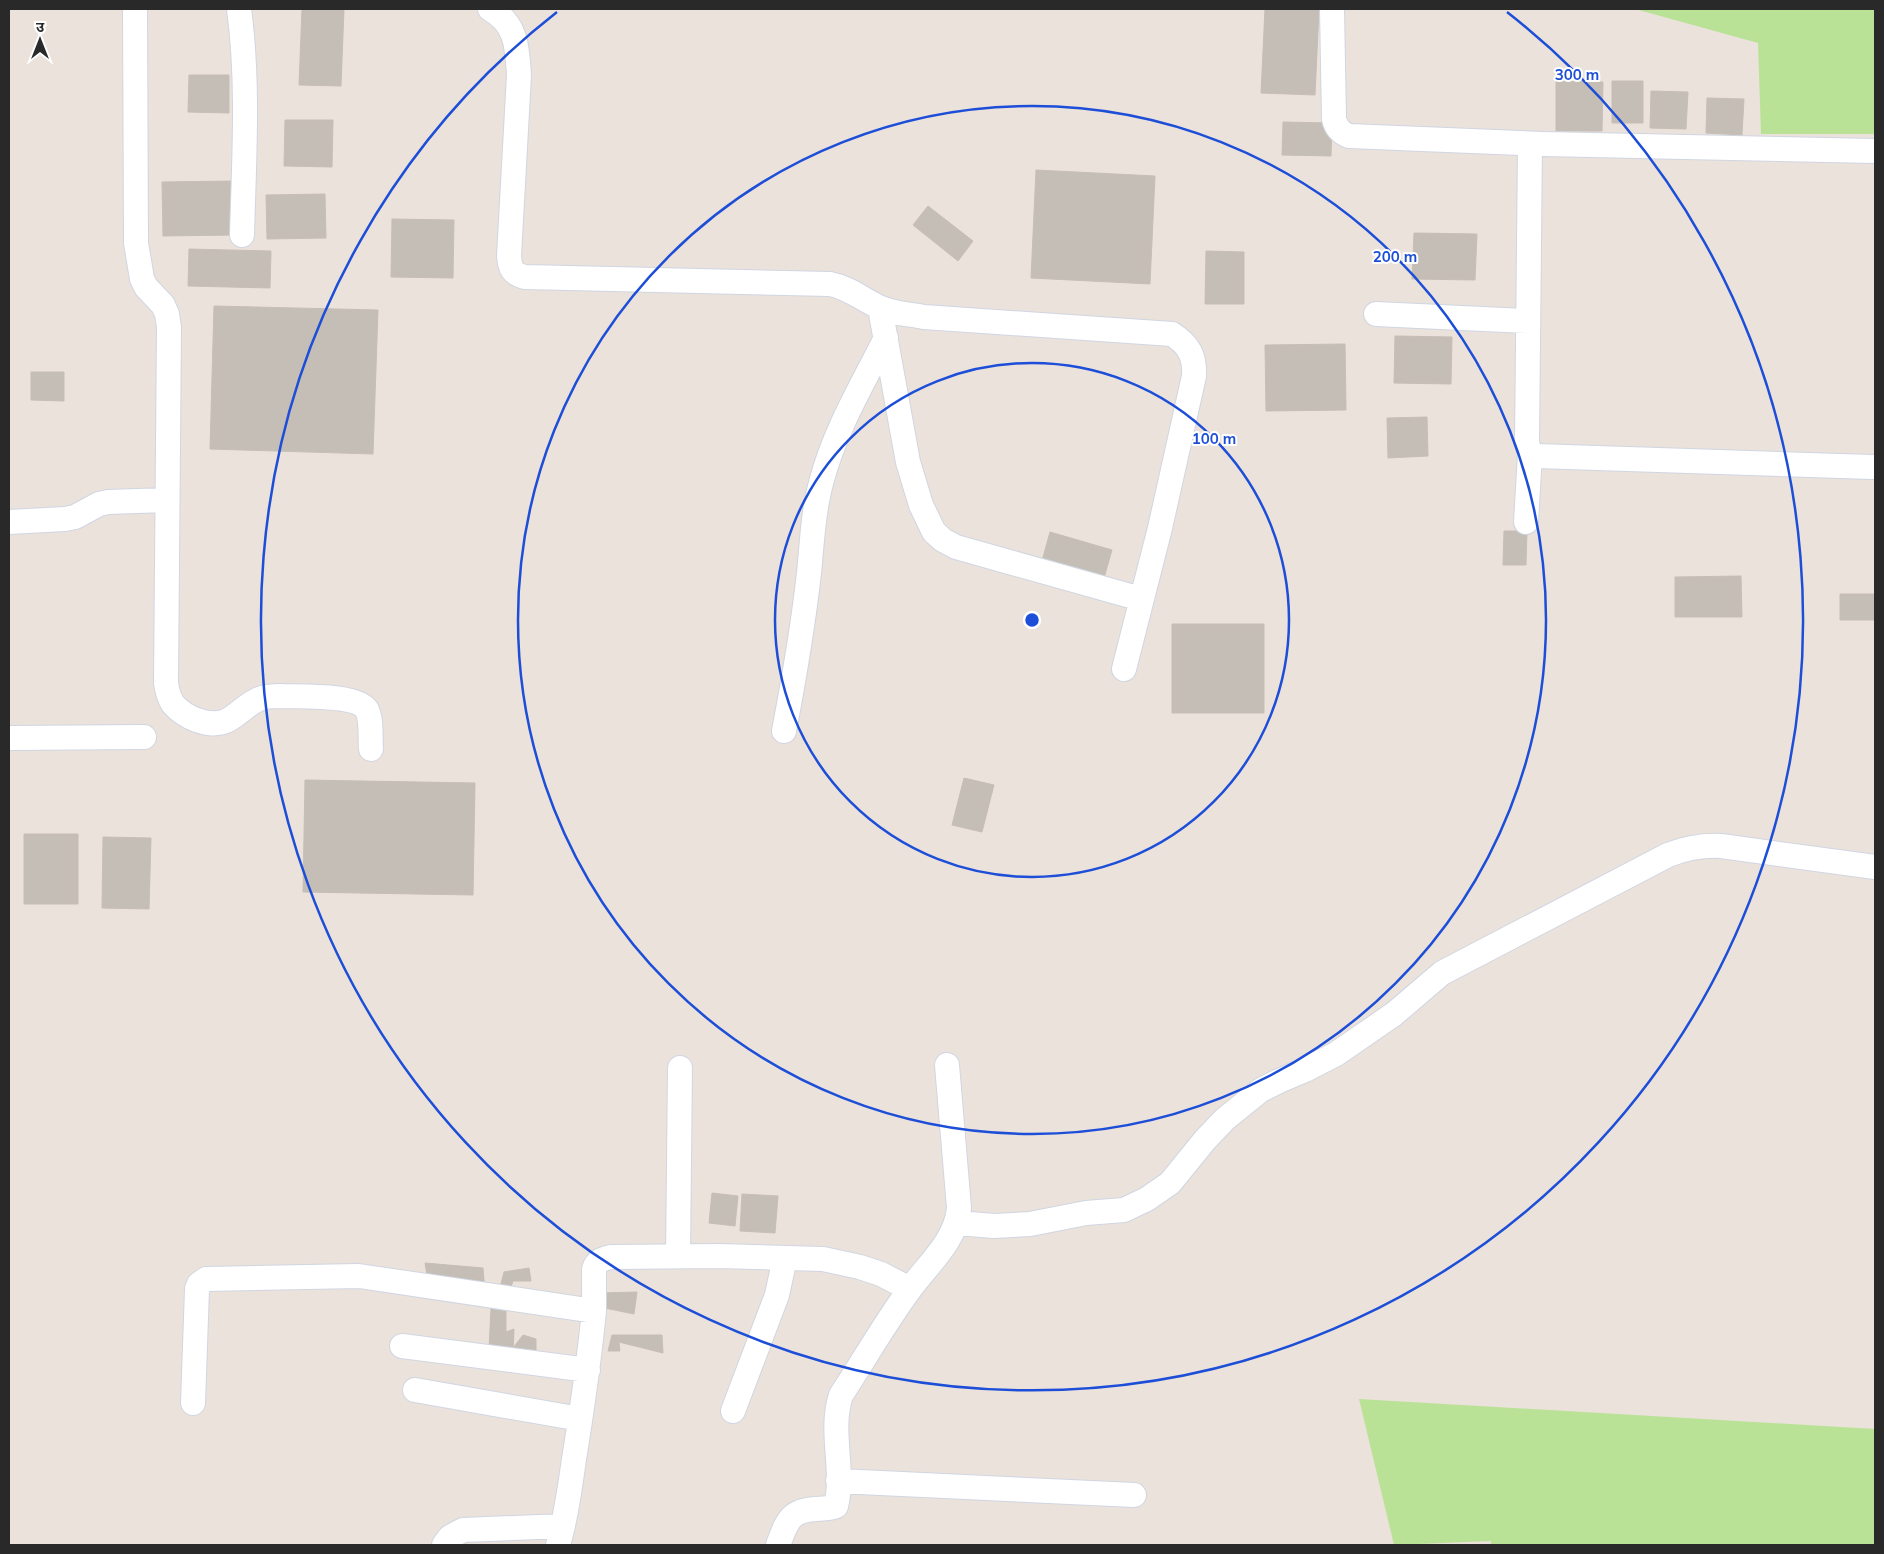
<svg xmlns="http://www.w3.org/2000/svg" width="1884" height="1554" font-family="Mulish,'Noto Sans Devanagari',sans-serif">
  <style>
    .green { fill: #bae297 }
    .building { fill: #c4beb7; stroke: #c7beb5 }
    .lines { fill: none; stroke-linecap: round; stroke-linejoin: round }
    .minor-casing { stroke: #d0d6e2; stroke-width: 26 }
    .minor { stroke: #fff; stroke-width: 24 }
    .ring { fill: none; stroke: #1d4ed8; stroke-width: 2.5 }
    .centre { fill: #1d4ed8; stroke: #fff; stroke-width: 2.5 }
    .ring-label { font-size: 15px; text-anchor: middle; font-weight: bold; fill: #1d4ed8; stroke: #fff; stroke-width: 4; stroke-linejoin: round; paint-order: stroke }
  </style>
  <rect width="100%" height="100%" fill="#ebe2db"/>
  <!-- green -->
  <path class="green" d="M1635 9H1875V134H1761L1758 43Z
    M1359 1399 1875 1429V1545H1491V1541L1394 1545Z"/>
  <!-- building -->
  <path class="building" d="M302 9H344L341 86 299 85Z
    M1265 9H1319L1315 95 1261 93Z
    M189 75H229V113L188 112Z
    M1556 81 1603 82 1602 131H1556Z
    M1612 81H1643V123H1612Z
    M1651 91 1688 92 1686 129 1650 128Z
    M1707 98 1744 99 1742 135 1706 133Z
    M285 120H333L332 167 284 166Z
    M1283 122 1332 123 1331 156 1282 155Z
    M1036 170 1155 176 1150 284 1031 278Z
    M233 181V235L163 236 162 182Z
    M325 194 326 238 267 239 266 195Z
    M928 206 973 241 958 261 913 225Z
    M392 219 454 220 453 278 391 277Z
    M1414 233 1477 234 1475 280 1412 279Z
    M189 249 271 251 270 288 188 286Z
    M1206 251 1244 252V304H1205Z
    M214 306 378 310 373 454 210 449Z
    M1395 336 1452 337 1451 384 1394 383Z
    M1345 344 1346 410 1266 411 1265 345Z
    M31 372H64V401L31 400Z
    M1427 417 1428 456 1388 458 1387 418Z
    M1504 531H1527L1526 565H1503Z
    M1050 532 1112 550 1102 585 1040 568Z
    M1741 576 1742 617H1675V577Z
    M1840 594H1875V620H1840Z
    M1172 624H1264V713H1172Z
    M964 778 994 785 982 832 952 825Z
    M305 780 475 783 473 895 303 892Z
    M24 834H78V904H24Z
    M103 837 151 838 149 909 102 908Z
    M712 1193 738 1196 735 1226 709 1223Z
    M742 1194 778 1196 775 1233 740 1231Z
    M425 1263 483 1268 485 1293 428 1281Z
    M529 1268 531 1281H513L509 1293 498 1295 504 1272Z
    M637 1292 634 1314 600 1307 601 1293Z
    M491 1308 506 1309V1332L514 1329 513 1353 489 1349Z
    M523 1335 536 1339V1350L513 1348Z
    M612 1335H662L663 1353 619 1342 620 1351H608Z"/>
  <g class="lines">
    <defs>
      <path id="minor" d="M135 9 136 243 142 279 146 287 163 305 167 314 169 327 166 683C167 690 169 698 173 704 185 718 209 728 226 721 239 715 248 702 262 698 268 696 275 696 281 696 300 697 357 694 367 710 372 720 370 738 371 749
        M239 9C249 83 244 160 242 235
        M490 9C517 24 517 47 519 75L509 256C510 268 512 274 525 277L830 284C850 288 863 300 881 308 894 314 910 314 924 317L1172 334C1189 345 1195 356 1194 376L1160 528 1124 669
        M1332 9 1334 119C1336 128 1341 133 1349 136L1543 144 1875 151
        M1530 144 1527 443 1530 454 1536 456 1872 467
        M880 308 908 462 921 505 934 532 943 540 956 547 1141 599
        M1376 314 1528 321
        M9 522 65 519 75 517 99 504 108 502 167 500
        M1526 522 1530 454
        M784 731C794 679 803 626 809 573 812 543 813 512 821 483 834 432 862 385 886 338
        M9 738 144 737
        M957 1223 994 1226 1030 1224 1086 1213 1124 1210 1147 1199 1170 1183 1205 1140 1225 1119 1261 1090 1279 1081 1305 1070 1336 1054 1394 1014 1442 973 1668 855C1686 848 1701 845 1721 846L1875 867
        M678 1256 680 1068
        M594 1311V1269C597 1260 603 1259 611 1257L719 1256 823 1259 860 1267 881 1274 910 1289
        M402 1346 588 1370
        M415 1390 580 1419
        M193 1403 197 1289 199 1284 206 1279 359 1276 594 1311C589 1361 582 1410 574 1459 570 1488 566 1517 558 1545
        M733 1411 777 1295 785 1258
        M838 1481 1134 1495
        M444 1545 450 1537 463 1530 563 1526
        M778 1545C787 1522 789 1510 817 1509 823 1508 830 1509 836 1506 845 1470 829 1431 841 1395 864 1360 885 1323 910 1289 928 1264 956 1241 959 1208L947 1065"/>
    </defs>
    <!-- minor casing -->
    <use href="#minor" class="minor-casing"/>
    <!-- minor -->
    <use href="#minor" class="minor"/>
  </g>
  <!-- distance rings -->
  <g class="ring">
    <circle cx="1032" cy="620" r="257"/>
    <circle cx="1032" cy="620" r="514"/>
    <path d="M1507 12A771 771 0 1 1 557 12"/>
  </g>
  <circle cx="1032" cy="620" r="8" class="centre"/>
  <g class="ring-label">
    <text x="1577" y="80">300 m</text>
    <text x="1395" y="262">200 m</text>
    <text x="1214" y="444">100 m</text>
  </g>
  <!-- border -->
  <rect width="1884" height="1554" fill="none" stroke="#292929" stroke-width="20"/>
  <!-- north arrow -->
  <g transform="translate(40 40)" stroke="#ffffff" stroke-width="4" paint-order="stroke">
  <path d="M0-4L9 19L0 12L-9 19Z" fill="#292929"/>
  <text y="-8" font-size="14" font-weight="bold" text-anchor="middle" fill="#292929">उ</text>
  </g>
</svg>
